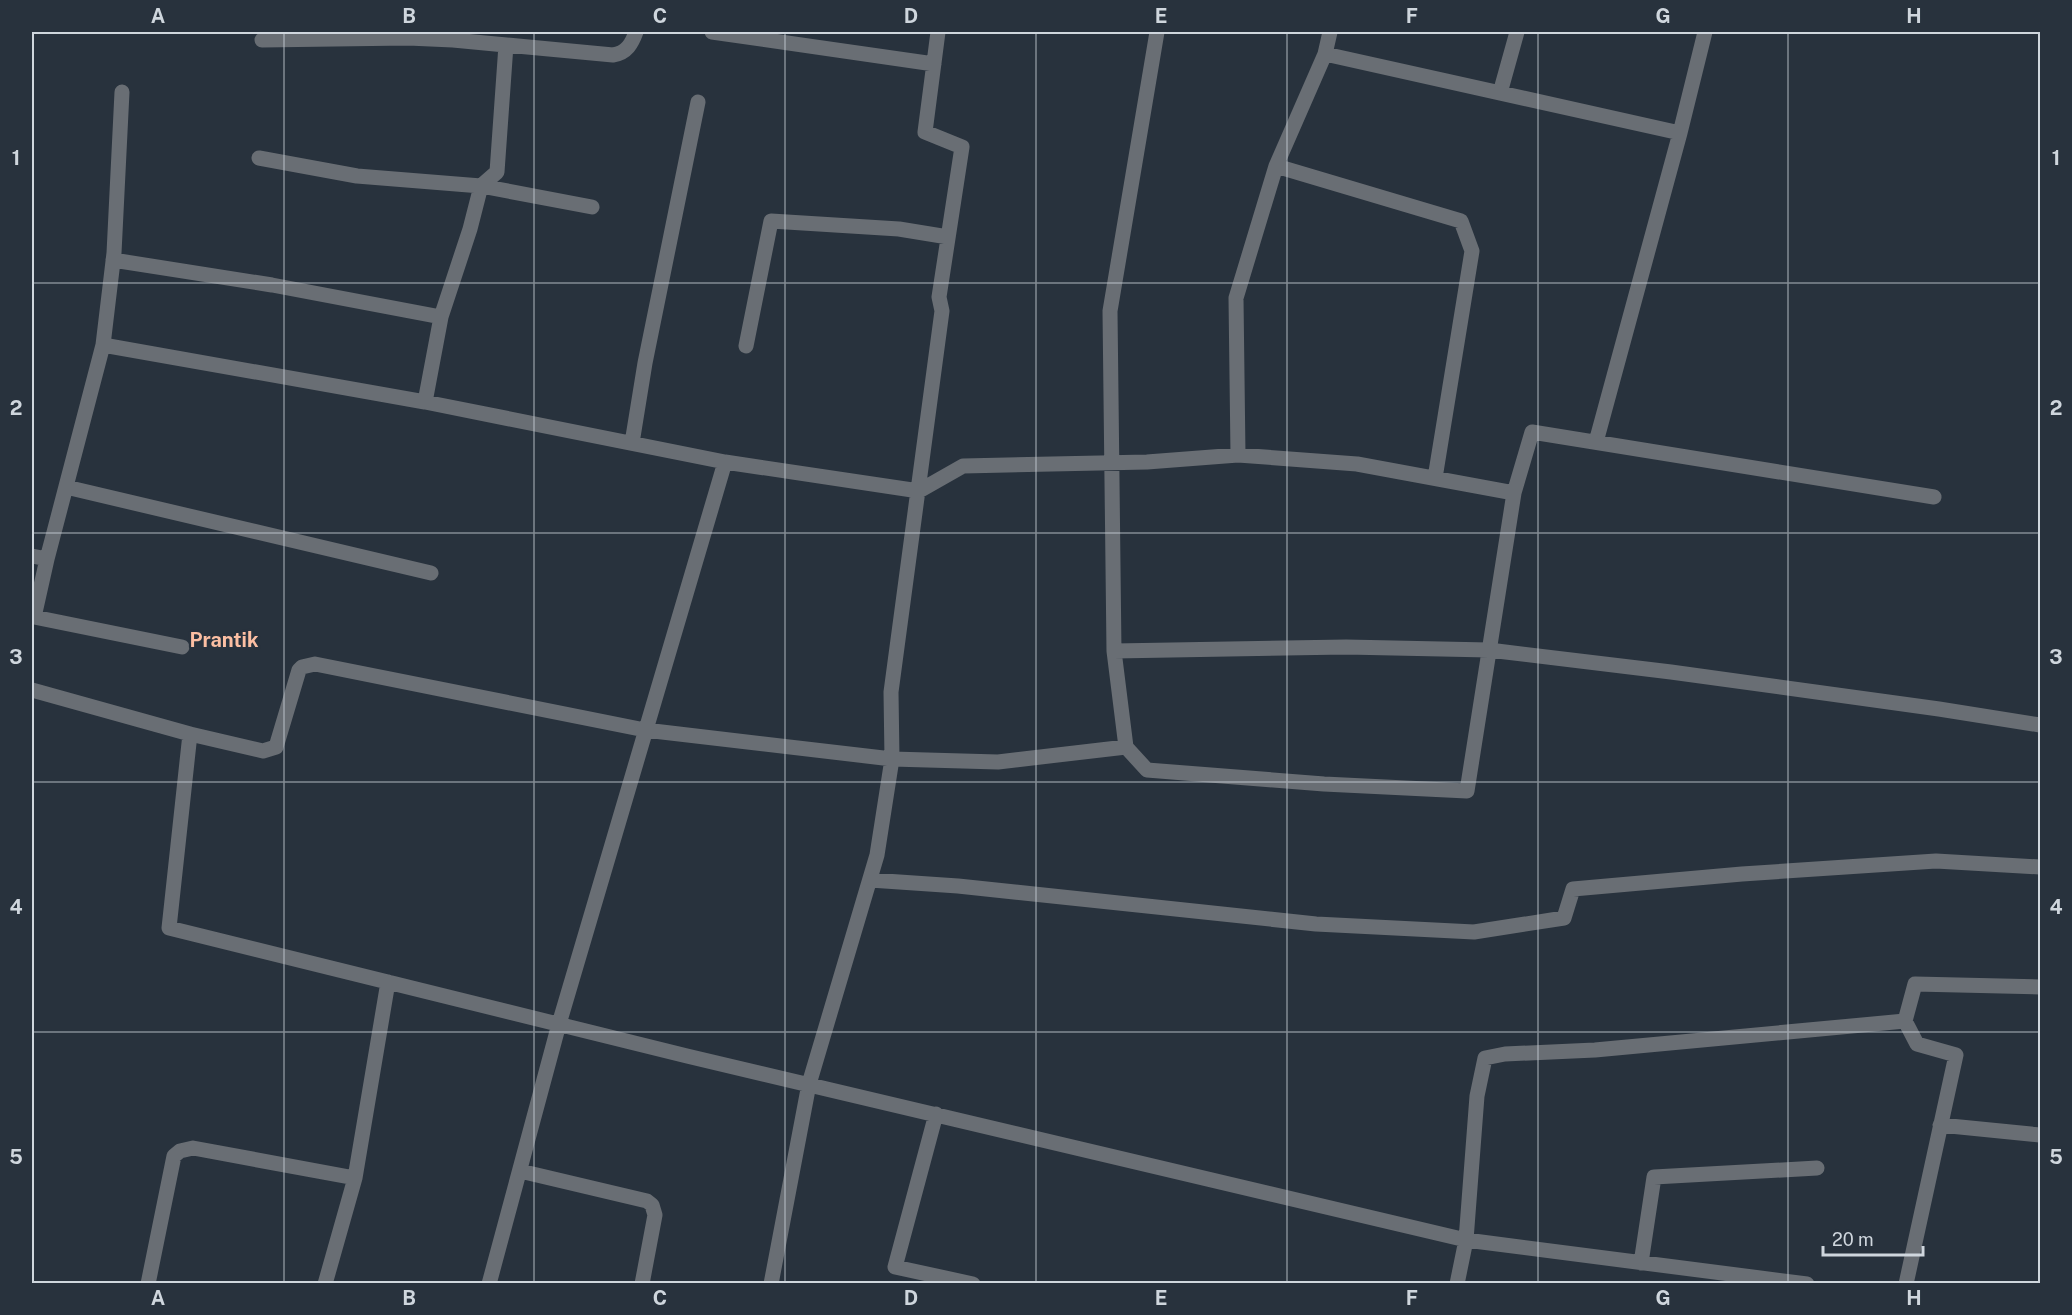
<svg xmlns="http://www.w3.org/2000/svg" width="2072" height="1315" font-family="'Public Sans',sans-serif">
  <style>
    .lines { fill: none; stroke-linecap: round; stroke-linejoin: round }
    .minor { stroke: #696e74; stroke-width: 15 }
    .grid { fill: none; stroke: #cfd6dd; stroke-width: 1.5; stroke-opacity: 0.55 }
    .labels { text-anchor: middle; stroke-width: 4.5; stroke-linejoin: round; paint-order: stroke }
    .neighbourhood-label { font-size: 20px; font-weight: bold; fill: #fcbfa3; stroke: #28323d }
    .neatline { fill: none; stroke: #cfd6dd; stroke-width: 2 }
    .grid-label { font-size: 20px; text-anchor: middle; font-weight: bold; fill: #cfd6dd }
  </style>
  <rect width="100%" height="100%" fill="#28323d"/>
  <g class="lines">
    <!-- minor -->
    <path class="minor" d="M712 32 934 64
      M1157 32 1110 311 1114 651 1126 747 1147 770 1324 784 1467 791 1514 493 1532 432 1934 497
      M262 40 408 38 453 40 613 55C627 53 632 43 636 32
      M1325 54 1680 133 1705 32
      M1500 93 1517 32
      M259 158 357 176 481 186 592 207
      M1276 166 1461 221 1472 251 1435 478
      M113 260 272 285 441 317
      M103 345 114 253 122 92
      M746 346 771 221 899 229 948 237
      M425 402 441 317 470 229 481 186 497 172 506 45
      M1596 442 1680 133
      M632 443 645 363 698 102
      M1238 455 1236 298 1276 166 1325 54 1330 32
      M66 487 431 573
      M32 556 47 559 103 345 425 402 725 462 919 491 963 466 1147 462 1238 455 1357 464 1514 493
      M47 559 34 617 182 647
      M1114 651 1346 647 1489 650 1671 672 1939 709 2040 725
      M32 690 190 734 169 928 687 1056 1466 1240 1807 1284
      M190 734 263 751 276 747 299 670 302 667 315 664 645 730 892 759 998 762 1126 747
      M870 880 958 886 1316 924 1474 932 1564 918 1573 889 1742 874 1936 861 2040 867
      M1905 1021 1915 984 2040 987
      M936 1114 895 1267 973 1284
      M1940 1125 2040 1135
      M520 1171 647 1201 652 1205 655 1215 642 1284
      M1641 1263 1654 1177 1817 1168
      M148 1284 174 1156 180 1151 193 1148 355 1178
      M325 1284 355 1178 388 982
      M489 1284 559 1024 725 462
      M771 1284 809 1084 877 855 892 759 891 692 942 311 939 297 962 147 925 132 938 32
      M1457 1284 1466 1240 1477 1096 1485 1058 1505 1054 1595 1050 1905 1021 1917 1044 1956 1055 1906 1284"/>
  </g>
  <!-- grid -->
  <path class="grid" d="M284 32V1284M534 32V1284M785 32V1284M1036 32V1284M1287 32V1284M1538 32V1284M1788 32V1284M32 283H2040M32 533H2040M32 782H2040M32 1032H2040"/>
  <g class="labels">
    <!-- neighbourhood labels -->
    <g class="neighbourhood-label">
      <text x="224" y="647">Prantik</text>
    </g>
  </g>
  <!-- border -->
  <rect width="2072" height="1315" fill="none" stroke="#28323d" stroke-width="66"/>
  <!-- scale -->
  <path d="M1823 1246v9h100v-9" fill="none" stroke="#cfd6dd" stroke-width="3"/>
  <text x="1832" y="1246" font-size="18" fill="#cfd6dd" stroke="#28323d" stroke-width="4.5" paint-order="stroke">20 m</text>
  <rect x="33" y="33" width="2006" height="1249" class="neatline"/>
  <g class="grid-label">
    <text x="158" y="23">A</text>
    <text x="409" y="23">B</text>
    <text x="660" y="23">C</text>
    <text x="911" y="23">D</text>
    <text x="1161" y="23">E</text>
    <text x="1412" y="23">F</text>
    <text x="1663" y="23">G</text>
    <text x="1914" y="23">H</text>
    <text x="16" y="165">1</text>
    <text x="2056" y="165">1</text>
    <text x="16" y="415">2</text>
    <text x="2056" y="415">2</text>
    <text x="16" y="664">3</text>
    <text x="2056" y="664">3</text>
    <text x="16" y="914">4</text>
    <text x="2056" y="914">4</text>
    <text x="16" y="1164">5</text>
    <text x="2056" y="1164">5</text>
    <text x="158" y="1305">A</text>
    <text x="409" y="1305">B</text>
    <text x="660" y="1305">C</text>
    <text x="911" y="1305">D</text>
    <text x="1161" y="1305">E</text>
    <text x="1412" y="1305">F</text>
    <text x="1663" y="1305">G</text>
    <text x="1914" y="1305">H</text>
  </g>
</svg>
